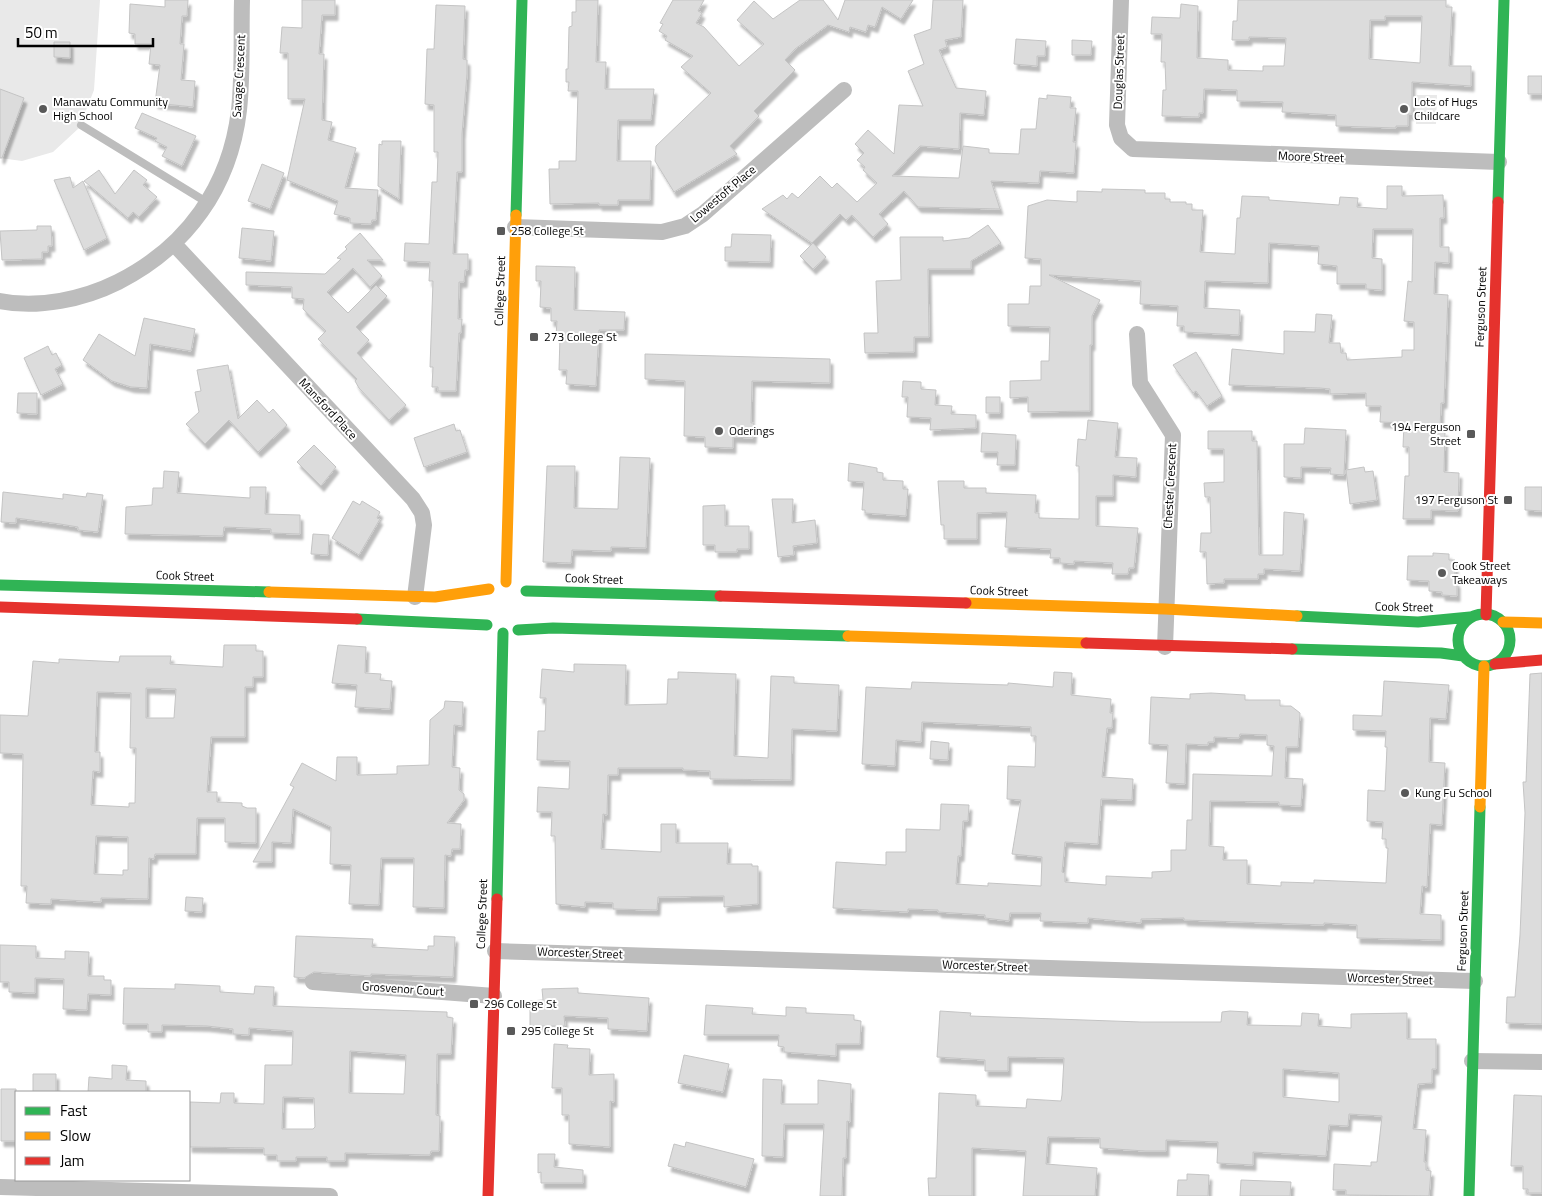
<svg xmlns="http://www.w3.org/2000/svg" width="1542" height="1196" font-family="'Titillium Web',sans-serif">
  <style>
    .green { fill: #e9e9e9 }
    .building { fill: #dcdcdc; stroke: #c4c4c4; fill-rule: evenodd; filter: url(#shadow) }
    .lines { fill: none; stroke-linecap: round; stroke-linejoin: round }
    .lane { stroke: #bdbdbd; stroke-width: 8 }
    .street { stroke: #bdbdbd; stroke-width: 16 }
    .fast { stroke: #30b455; stroke-width: 11 }
    .slow { stroke: #ff9f0a; stroke-width: 11 }
    .jam { stroke: #e5322d; stroke-width: 11 }
    .poi-dot { fill: #595959; stroke: #fff; stroke-width: 2 }
    .labels { text-anchor: middle; stroke-width: 4; stroke-linejoin: round; paint-order: stroke }
    .street-label { font-size: 12px; fill: #000; stroke: #fff }
    .poi-label { font-size: 12px; fill: #000; stroke: #fff; text-anchor: start }
  </style>
  <defs>
    <filter id="shadow"><feDropShadow dx="3" dy="5.5" stdDeviation="1" flood-color="#0004"/></filter>
  </defs>
  <rect width="100%" height="100%" fill="#fff"/>
  <!-- green -->
  <path class="green" d="M0 0H100L94 90 79 128 53 152 22 161 0 158Z
    M1417 95H1437L1436 124H1416Z"/>
  <!-- building -->
  <path class="building" d="M165 0H188L187 16H182L180 44H184L181 80 195 81 193 107 155 103 160 65 149 64 151 44H135V34L129 33 130 4 165 7Z
    M302 0H335V15H322L319 54H324L322 120 332 122 328 140 356 148 345 188 378 190 376 220H372L371 224 350 223V218L334 214 338 201 287 180 305 99H288V53H280L282 27 302 28Z
    M576 0H598L596 62H606L605 89H654L651 120H618L617 161H651L650 200H618V205H599V203L550 204 549 169H559V161H576L578 91H568L569 82H566V69H568L569 27 572 26V12H576Z
    M673 0H704L698 11 702 13 696 23 704 27 739 66 764 44 737 20 754 1 773 19 800 0H823L838 20 845 0H913L901 19 882 7 875 27 868 25 866 32 850 27 849 32 828 25 795 49 785 60 795 70 754 111 759 116 730 146 737 154 674 192 655 161 656 146 711 93 681 67 693 56 665 40 667 36 659 31 663 24 660 23Z
    M933 0H963L961 37 945 40 947 47 939 50 956 88 986 91 984 115 960 113 959 149 920 146 892 176 959 178 963 146 989 149V153L1019 154 1021 129H1036L1039 98 1047 99V95L1071 97 1070 108H1076L1073 142H1076L1074 173 1040 171 1039 183 991 181 1000 209 918 207 904 191 879 214 888 224 873 237 852 215 846 220 840 214 812 243 762 209 783 195 787 199 792 193 798 198 820 176 832 188 837 183 857 202 877 183 863 170 865 167 857 160 864 153 855 144 868 130 894 154 899 105 923 106 908 71 924 64 914 35 931 29Z
    M1238 0H1446V7H1452L1449 66H1471V86L1412 82V114H1408V126H1396V128L1336 126V115L1282 112 1283 102 1237 101V90L1204 89 1203 113H1199V117L1162 116 1163 90H1166L1165 62H1161L1162 34H1151L1152 17 1180 18 1181 4 1198 6 1197 58 1228 60V70L1263 71V66H1284L1286 38 1249 37V40H1232L1233 21H1237ZM1385 16H1422L1420 63 1369 59 1370 20H1385Z
    M436 5 465 6 463 59 467 60V74L462 134V172H457L453 254H468V270H465L464 282H459L458 319H462L461 333H459L456 391H438V387H432L433 367H430L433 281H429L430 262 404 261 405 243 429 244 432 182H437L438 152H434V105L425 104 427 49H434Z
    M1016 39 1046 41 1045 56H1037V66L1014 64Z
    M1072 40 1092 41 1091 55H1072Z
    M54 42H70V58L54 57Z
    M1528 76H1542V94H1528Z
    M0 89 24 98 2 158H0Z
    M142 113 196 136 182 166 162 156 167 147 155 141 157 138 135 128Z
    M382 141H401L399 199 378 186 379 144 382 145Z
    M262 164 284 173 270 209 248 201Z
    M99 170 115 194 134 170 147 180 143 185 157 197 139 217 133 212 128 218 84 181Z
    M70 177 73 188 83 181 107 238 84 250 54 180Z
    M1387 186H1402V196L1443 195 1444 218H1440V247H1449V263L1435 262 1434 294 1448 295 1444 403H1441L1440 430 1445 431 1444 472 1459 473 1458 511 1431 510V519H1403L1405 476H1409V447H1403L1404 423 1380 422 1381 406H1366V393L1330 394V389L1320 388 1229 385 1232 349 1284 354V331L1315 332 1316 314 1332 315 1329 343H1340L1341 353H1346L1347 360 1402 357V350H1414V322L1404 321 1408 281 1412 282 1413 229H1373L1372 258 1382 259V290L1366 289V284H1337V266L1318 264 1319 246 1269 243 1268 283 1205 281 1204 308 1240 310 1239 335 1184 332V326H1177L1178 306 1140 304 1141 281 1049 275 1100 300 1092 316V345H1090V411L1028 412V397L1010 398V381L1041 380V361H1049L1050 327 1008 326V304H1029L1030 286H1041V259L1025 258 1028 206 1047 200 1077 202V191L1102 192V189L1145 190V193H1165V199H1170V202H1186V204H1192V210H1203L1200 252 1235 254 1237 218H1240L1242 196 1269 197V200L1339 205 1340 197 1358 198 1357 207 1387 209Z
    M988 225 1001 243 971 261V269H928L929 337H914V352L865 353 864 333H878L876 281 901 280 900 237H943V241L969 238Z
    M37 226H51L52 246H48V252H42V259L2 260 0 231 37 230Z
    M242 228 274 231 271 261 239 258Z
    M360 233 383 260H367L382 276 370 287 353 268 327 292 348 313 376 285 387 296 356 327 369 340 357 353 406 405 389 420 359 388 355 381 357 379 318 339 326 331 303 309 304 299 292 298V287L246 285V272L325 274 341 259 337 258 347 249 345 247Z
    M732 234 771 235 770 262 725 261V247H731Z
    M813 243 826 257 813 269 800 256Z
    M536 266 575 267 574 310 625 312 624 330H599L596 386 566 384 567 370H559L560 336H556L557 321H551V308L540 307 541 281H536Z
    M144 318 195 329 191 351 150 344 147 388 131 387 112 381 83 360 99 334 135 356Z
    M48 346 52 355 56 353 62 365 55 369 63 384 41 395 24 358Z
    M1196 352 1222 396 1207 406 1196 391 1193 393 1173 365Z
    M645 354 830 359V383L752 381 751 423H754L753 438 733 437V448L705 447V437L684 436 685 381 645 379Z
    M228 365 238 419 257 400 269 413 273 409 287 425 258 452 229 420 205 444 186 424 199 412 195 392 201 391 197 370Z
    M903 381 921 382V389L936 390 935 405 952 406 951 414 976 415V428L930 430 931 418 907 417 908 397H902Z
    M18 393H37V414L17 413Z
    M986 397H1000V413H986Z
    M1088 420 1118 423 1115 457 1137 458 1136 477 1113 475V496H1096V526L1138 528 1134 568H1129L1128 574H1112L1113 563 1074 561V564L1060 563V558H1050L1051 549 1005 547 1007 512 977 513V539H944V525H941L938 481H964V488H986V493L1036 495 1035 513H1039V518L1079 519V466H1076L1078 439 1086 440Z
    M454 424 456 431 460 430 467 452 424 467 414 438Z
    M1305 428 1346 430 1344 475 1330 474 1331 468 1301 467V478L1284 477V444H1304Z
    M1208 431H1252V441H1257L1259 555H1283L1284 512 1304 514 1300 571 1264 569V574H1258V579H1224V583L1207 584 1206 552H1200L1201 533H1211L1210 497H1205L1204 483 1224 482V449H1208Z
    M982 433 1016 435 1015 465H997L998 452H981Z
    M314 445 336 467 321 486 297 462Z
    M620 457 650 458 646 548 611 547V551L572 550 571 563 543 562 547 466H575L574 508 618 509Z
    M849 463 877 468V472L883 473V480L903 481V489H908L906 516 865 513V510H862L864 482 848 481Z
    M1364 467 1365 472 1373 471 1377 500 1350 504 1346 470Z
    M164 471 179 472 177 493 250 498V487H266L265 514 300 515V534L271 533V529L224 527 223 536 125 534 126 507 152 505 153 488H163Z
    M1525 487H1542V511L1525 510Z
    M3 492 63 499V494L86 497 87 493 103 495 98 532 78 530V527L60 524 16 518V523L1 522Z
    M772 499H793L792 523 815 520 817 543 793 546 794 555 778 557Z
    M353 501 360 505 362 501 380 512 377 518 380 519 359 555 332 538Z
    M725 505V526H749V549H737V552H715V545H703V506Z
    M313 534 329 535 328 555 311 554Z
    M1433 553 1449 554V560H1455V582H1457V596L1442 595V592L1429 591V581L1407 580 1408 556H1433Z
    M224 645H256V651H263V677H253V687H245V737H211L207 792H217V802L242 803V806L247 808H256V843L225 842V818H197L196 854H155L154 859 149 858 148 899 101 898V902L51 899V904L26 903 27 886H21L23 754 0 753V715L28 716 33 661 59 663V659L119 662 120 656H171L170 664 223 667ZM146 688 176 689 174 718H146ZM97 692 131 693 130 748H136L135 803H129V807L91 805 93 771 100 772V752H95ZM96 836 128 837V870H123V875L94 874Z
    M338 645 366 647 365 673 381 674 380 680 392 681 390 709 355 707 357 685 332 683Z
    M574 664 626 665 625 705 667 704 668 679H678V672L736 674 734 756 768 758 771 676 794 677V683L839 685 837 731 792 729 791 780 710 779V771L683 770V768H618V775H608L607 815 603 814 601 849 661 852V824H676V843H728L727 864H752V866H758V904L724 907V896L658 897 657 910 613 909V903L585 902V907L556 904 555 836H551L552 812H537L538 787 569 789 570 761 537 760 538 731H545L546 698H540L542 669 574 672Z
    M1054 672 1072 673 1071 695 1111 699 1110 713H1113L1112 728H1107L1102 777 1133 779 1132 800 1101 799 1098 844 1065 842 1062 872 1065 873V882L1106 885V876L1152 878V872L1171 871V850H1186L1187 820H1192L1193 774 1272 776 1274 746 1267 745V735L1240 734 1239 738 1214 737V742H1208V745L1186 744 1185 784 1166 783 1168 745 1149 744 1151 697 1190 699V694L1211 693 1245 695V700H1280V706H1291L1300 713 1298 747H1286L1285 778 1303 779 1301 806 1279 805V802L1210 801 1209 846 1224 847 1223 860H1247V884L1281 886V882L1314 883V880L1386 883 1388 848H1386V839H1382L1383 822 1367 821 1368 790 1385 791 1387 747H1385L1386 731 1353 730V715L1382 716 1384 681 1449 685 1446 719 1430 718 1429 762 1445 763 1442 825 1430 824 1427 887 1422 886 1420 914 1441 915V940L1357 938V925L1324 923V925L1184 920V918L1141 919V923L1088 918V923L1040 921 1041 913H1010L1009 921 985 918V915L938 912V910L908 909V912L833 908 836 862 886 865V852H906V829L940 830 941 804 969 805 968 821H963L961 856H958L956 884 988 886V883L1041 886 1042 857 1012 854 1021 800 1007 799 1008 766 1035 767 1036 736H1031V727L922 722 921 742 896 740 895 766 862 764 866 687 911 689 912 682 1008 685V683L1053 687Z
    M1542 673V1024L1506 1023 1507 997H1515L1520 935 1525 813 1523 782H1526L1530 674Z
    M445 701 463 702 462 726 454 725 452 767 460 768 459 790 464 794V800L447 823 461 824 460 849H452L451 856 445 855 444 908 413 907 414 858H381L379 905 349 904 351 865 330 864 331 827 293 809 291 843 272 842V862H253L294 787 290 785 302 763 336 781 337 757H357V775L397 774V766L429 765 430 720 444 708Z
    M931 741 949 743 948 760 930 759Z
    M186 897 203 898 202 912 185 911Z
    M296 936 373 939 372 947 428 950V946H434V936L455 937 453 977 371 974V976L314 972 304 978 294 977Z
    M0 945 36 946V958L65 959V951L89 952 88 976H104V980H111V995L88 994 87 1010 63 1009 64 979 35 978V993L9 992V982H0Z
    M175 984 220 986V992L254 994 255 986 274 987 273 1006 447 1012V1017L453 1018 451 1054H437L436 1115 440 1116 439 1151H431L430 1155 345 1153V1161H327V1157H296V1161H277V1155H264V1148L189 1147V1102L220 1103 221 1093H234V1103L264 1104 265 1065H292L293 1031 249 1028V1035L233 1034V1029L207 1026 162 1025V1032H148V1024H123L124 988 175 989ZM350 1051 406 1055 404 1094 349 1093ZM283 1097 314 1098 315 1127 313 1129H282Z
    M578 988V993L649 998 647 1031 608 1029V1018L564 1016 565 1026H530V1001L543 1000 542 989Z
    M706 1005 753 1008 752 1014 786 1016V1007L806 1008V1013L854 1015V1020L861 1021 860 1044H836V1056L784 1052V1047L778 1046 779 1035H704Z
    M940 1011 971 1013 970 1016 1141 1022H1221L1222 1012 1230 1011 1248 1012 1247 1025 1301 1026 1302 1013 1319 1014 1318 1026 1351 1028V1014L1407 1013V1039H1436V1069H1432V1083L1418 1084 1413 1129 1426 1130 1424 1162H1426V1170L1431 1171 1429 1196 1346 1195V1190H1333L1334 1164 1371 1166V1162H1377L1382 1116 1349 1114 1348 1126 1329 1125 1326 1156 1253 1152V1165L1217 1163 1218 1142 1166 1140V1151H1145L1100 1148V1138L1048 1137 1046 1164 1097 1168 1095 1196H1023L1026 1151 972 1148V1196H929L928 1178H936L939 1093 976 1095V1106L1026 1108 1027 1099 1061 1101 1062 1095 1064 1058 1008 1057V1071H985V1060L937 1057ZM1283 1069 1339 1073V1102L1283 1097Z
    M554 1044 568 1045 567 1048 590 1049 589 1075 614 1074V1102L610 1101V1147L569 1144V1115H562V1088H552Z
    M684 1055 729 1064 723 1092 678 1083Z
    M112 1065 127 1066 126 1080 146 1081V1092H88L89 1077 112 1079Z
    M33 1074H56V1092H33Z
    M763 1079 782 1080 781 1104H818V1080L851 1084 850 1122 847 1121 846 1158H843L842 1196H820L824 1124H784L783 1157 762 1156Z
    M1 1089H16V1141H1Z
    M1514 1095 1542 1096V1193H1528V1189H1523V1166H1511Z
    M686 1142 754 1159 746 1187 668 1166 674 1144 685 1147Z
    M538 1154H555L554 1167 583 1170V1183H541V1172L538 1173Z
    M1187 1174 1209 1175 1208 1196H1177L1178 1180H1187Z
    M1241 1180 1291 1182 1290 1196H1240Z"/>
  <g class="lines">
    <!-- lane -->
    <path class="lane" d="M81 125 208 203"/>
    <!-- street -->
    <path class="street" d="M1121 0 1117 125 1121 138 1133 149 1499 162
      M515 227 662 232 685 226 703 214 844 90
      M175 245 413 499 422 513 424 525 415 597
      M0 301C38 309 84 299 118 282 187 247 230 187 239 110 243 74 241 36 242 0
      M1137 334 1140 383 1173 435 1165 647
      M495 951 1475 981
      M313 982 494 996
      M1472 1061 1542 1062
      M0 1187 330 1196"/>
    <!-- fast -->
    <path class="fast" d="M1498 202 1504 0
      M516 215 522 0
      M0 585 269 592
      M526 591 720 596
      M1458 640a26 26 0 1 1 52 0a26 26 0 1 1-52 0Z
      M1297 616 1418 622 1470 617
      M357 619 487 625
      M518 630 553 628 848 636
      M1292 649 1441 653 1463 656
      M497 899 503 633
      M1469 1196 1480 807"/>
    <!-- slow -->
    <path class="slow" d="M506 582 516 215
      M269 592 435 597 489 589
      M966 603 1165 609 1297 616
      M1503 622 1542 623
      M848 636 1086 643
      M1480 807 1484 666"/>
    <!-- jam -->
    <path class="jam" d="M720 596 966 603
      M0 607 357 619
      M1486 615 1498 202
      M1086 643 1292 649
      M1495 664 1542 660
      M488 1196 497 899"/>
  </g>
  <!-- markers -->
  <g class="poi-dot">
    <circle cx="43" cy="109" r="5"/>
    <circle cx="1404" cy="109" r="5"/>
    <rect x="496" y="226" width="10" height="10" rx="2.5"/>
    <rect x="529" y="332" width="10" height="10" rx="2.5"/>
    <circle cx="719" cy="431" r="5"/>
    <rect x="1466" y="429" width="10" height="10" rx="2.5"/>
    <rect x="1503" y="495" width="10" height="10" rx="2.5"/>
    <circle cx="1442" cy="573" r="5"/>
    <circle cx="1405" cy="793" r="5"/>
    <rect x="469" y="999" width="10" height="10" rx="2.5"/>
    <rect x="506" y="1026" width="10" height="10" rx="2.5"/>
  </g>
  <g class="labels">
    <!-- street labels -->
    <g class="street-label">
      <text transform="translate(1119 72) rotate(-88)" y="4">Douglas Street</text>
      <text transform="translate(239 76) rotate(-87)" y="4">Savage Crescent</text>
      <text transform="translate(1311 157) rotate(2)" y="4">Moore Street</text>
      <text transform="translate(723 194) rotate(-40)" y="4">Lowestoft Place</text>
      <text transform="translate(500 291) rotate(-88)" y="4">College Street</text>
      <text transform="translate(1481 307) rotate(-88)" y="4">Ferguson Street</text>
      <text transform="translate(328 409) rotate(47)" y="4">Mansford Place</text>
      <text transform="translate(1170 486) rotate(-87)" y="4">Chester Crescent</text>
      <text transform="translate(185 576) rotate(2)" y="4">Cook Street</text>
      <text transform="translate(594 579) rotate(2)" y="4">Cook Street</text>
      <text transform="translate(999 591) rotate(2)" y="4">Cook Street</text>
      <text transform="translate(1404 607) rotate(1)" y="4">Cook Street</text>
      <text transform="translate(482 914) rotate(-88)" y="4">College Street</text>
      <text transform="translate(1463 931) rotate(-88)" y="4">Ferguson Street</text>
      <text transform="translate(580 953) rotate(2)" y="4">Worcester Street</text>
      <text transform="translate(985 966) rotate(2)" y="4">Worcester Street</text>
      <text transform="translate(1390 979) rotate(2)" y="4">Worcester Street</text>
      <text transform="translate(403 989) rotate(4)" y="4">Grosvenor Court</text>
    </g>
    <!-- poi labels -->
    <g class="poi-label">
      <text x="53" y="106">Manawatu Community<tspan x="53" dy="14">High School</tspan></text>
      <text x="1414" y="106">Lots of Hugs<tspan x="1414" dy="14">Childcare</tspan></text>
      <text x="511" y="235">258 College St</text>
      <text x="544" y="341">273 College St</text>
      <text x="1461" y="431" text-anchor="end">194 Ferguson<tspan x="1461" dy="14">Street</tspan></text>
      <text x="729" y="435">Oderings</text>
      <text x="1498" y="504" text-anchor="end">197 Ferguson St</text>
      <text x="1452" y="570">Cook Street<tspan x="1452" dy="14">Takeaways</tspan></text>
      <text x="1415" y="797">Kung Fu School</text>
      <text x="484" y="1008">296 College St</text>
      <text x="521" y="1035">295 College St</text>
    </g>
  </g>
  <!-- legend -->
  <rect x="15" y="1091" width="175" height="90" fill="#ffffff" stroke="#999999"/>
  <rect x="25" y="1107" width="25" height="8" fill="#30b455" stroke="#999999"/>
  <text x="60" y="1116" font-size="15" fill="#000000">Fast</text>
  <rect x="25" y="1132" width="25" height="8" fill="#ff9f0a" stroke="#999999"/>
  <text x="60" y="1141" font-size="15" fill="#000000">Slow</text>
  <rect x="25" y="1157" width="25" height="8" fill="#e5322d" stroke="#999999"/>
  <text x="60" y="1166" font-size="15" fill="#000000">Jam</text>
  <!-- scale -->
  <path d="M18 38v8h135v-8" fill="none" stroke="#000000" stroke-width="2.5"/>
  <text x="25" y="38" font-size="15" fill="#000000" stroke="#ffffff" stroke-width="4" paint-order="stroke">50 m</text>
</svg>
